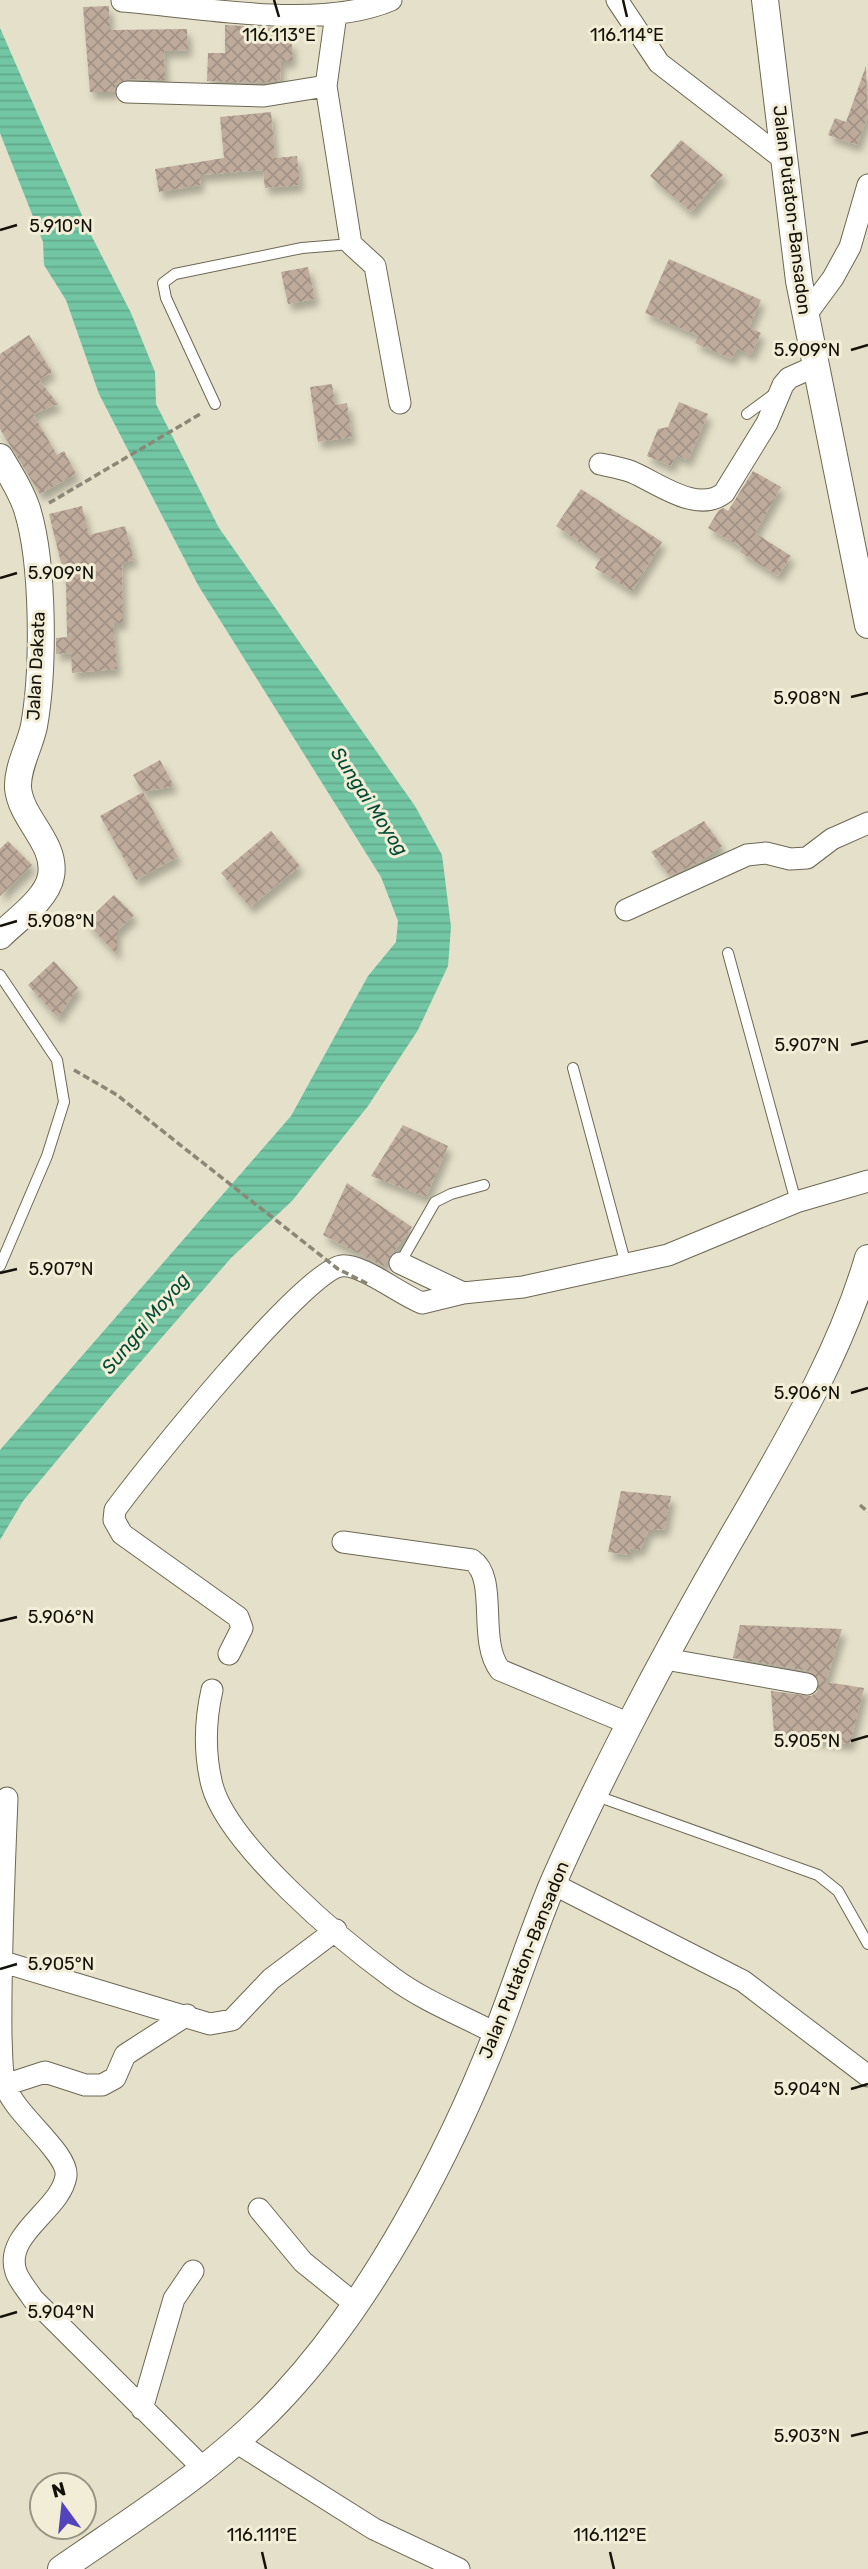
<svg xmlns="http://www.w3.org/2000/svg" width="868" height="2569" font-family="Rubik,sans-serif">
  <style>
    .water { fill: url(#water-rules) }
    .building { fill: url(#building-cross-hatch); filter: url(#shadow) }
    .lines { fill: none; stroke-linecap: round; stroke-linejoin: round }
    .service-casing { stroke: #6d6854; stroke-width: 12 }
    .minor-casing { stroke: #6d6854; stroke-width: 23 }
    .tertiary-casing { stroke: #6d6854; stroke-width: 28 }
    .path { stroke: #8b8777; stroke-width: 3.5; stroke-dasharray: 7 3.5; stroke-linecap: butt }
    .service { stroke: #fff; stroke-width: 10 }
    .minor { stroke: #fff; stroke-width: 21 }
    .tertiary { stroke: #fff; stroke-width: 26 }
    .path-bridge { stroke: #8b8777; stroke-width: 3.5; stroke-dasharray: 7 3.5; stroke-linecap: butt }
    .ticks { fill: none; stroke: #131109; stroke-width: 2.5 }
    .labels { text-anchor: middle; stroke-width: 6; stroke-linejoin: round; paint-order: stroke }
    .street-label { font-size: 18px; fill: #131109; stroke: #f2edd6 }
    .water-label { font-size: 19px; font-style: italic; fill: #004934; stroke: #f2edd6 }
    .ticks-label { font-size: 18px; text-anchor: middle; fill: #131109; stroke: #f2edd6; stroke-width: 6; stroke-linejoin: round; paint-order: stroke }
  </style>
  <defs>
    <pattern id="water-rules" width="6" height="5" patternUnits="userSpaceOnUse" patternTransform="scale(1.75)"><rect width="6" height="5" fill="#72c6a4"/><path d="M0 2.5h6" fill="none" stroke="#62a98c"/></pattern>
    <pattern id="building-cross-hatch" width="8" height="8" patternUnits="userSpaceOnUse" patternTransform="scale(1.75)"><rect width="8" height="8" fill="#beab9c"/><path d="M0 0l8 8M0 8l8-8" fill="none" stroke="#a29285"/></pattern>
    <filter id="shadow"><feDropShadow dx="4" dy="7" stdDeviation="3.5" flood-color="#0004"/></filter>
  </defs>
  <rect width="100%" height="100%" fill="#e5e0c9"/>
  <!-- water -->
  <path class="water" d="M0 28 88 229 131 313 155 372 156 404 219 528 415 806 442 855 451 927 448 966 418 1030 368 1106 292 1201 231 1258 110 1397 23 1501 0 1540V1450L291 1116 368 976 396 942 398 921 381 877 198 585 99 394 66 300 44 265 43 242 0 133Z"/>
  <!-- building -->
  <path class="building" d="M109 6 110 30 187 29 188 50 164 51 165 80 127 79 116 85 114 92H90L83 7Z
    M225 25 283 28 282 42H292V61H281L280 80 263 83 207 81 208 53H225Z
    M866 66 868 115 857 145 828 135 835 118 846 122Z
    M271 112 275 158 297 156 300 185 265 188 263 170 199 175 201 185 159 192 155 169 224 158 220 117Z
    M681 140 723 175 691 212 650 176Z
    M669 259 761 300 749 327 761 333 751 355 737 348 732 359 695 343 699 336 645 313Z
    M308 267 315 299 288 304 281 272Z
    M29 335 52 372 39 380 58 404 33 414 57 455 64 451 76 474 40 494 0 429V354Z
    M332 384 335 405 347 403 352 437 318 442 310 387Z
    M679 402 708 414 688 460 676 455 671 466 647 456 658 429 668 427Z
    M753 471 781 487 755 533 791 556 778 576 740 552 743 548 708 528 718 511 723 508 728 511Z
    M581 489 662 542 632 591 595 568 601 557 556 526Z
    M82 506 89 535 125 526 134 560 122 563 123 623H113L117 669 72 673 71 653 56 654V638L67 637 66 583 49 514Z
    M160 760 174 786 143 792 133 775Z
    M143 792 178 857 136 880 100 816Z
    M704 821 722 846 699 862 670 876 651 852Z
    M271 831 300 866 250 907 221 873Z
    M8 841 32 865 0 896V849Z
    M114 895 134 915 117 931V955L86 922Z
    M54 961 78 988 58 1018 28 985Z
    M403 1125 448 1146 426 1197 371 1176Z
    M347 1183 412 1227 383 1266 323 1235Z
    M621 1491 671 1496 665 1529 649 1530 640 1550 629 1548 630 1555 608 1552Z
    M740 1625 842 1629 826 1682 864 1688 850 1744 774 1734 771 1691 811 1696 817 1692 819 1680 809 1671 733 1658Z"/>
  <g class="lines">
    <defs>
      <path id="service" d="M215 404 166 298 163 283 175 274 302 248 351 244
        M747 414 774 394
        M728 953 796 1202
        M0 975 57 1060 64 1102 47 1156 0 1266
        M573 1068 626 1265
        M400 1263 435 1202 451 1194 484 1185
        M594 1795 818 1875 838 1891 868 1944"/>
      <path id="minor" d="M617 0 659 63 786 161
        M122 1C200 7 319 31 391 0
        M336 14 326 86 351 244 375 266 400 403
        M127 92 264 96 326 86
        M805 316 833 278 850 247 868 185
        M600 464C610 466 622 468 632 472 658 483 697 514 724 493L767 423 783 385 789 378 816 366
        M626 910 747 855 766 853 790 859 807 858 832 839 868 823
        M400 1263 463 1293 523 1287 668 1255 796 1202 868 1181
        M343 1542 472 1560C499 1578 477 1640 500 1670L630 1724
        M229 1654 242 1628 238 1617 122 1534 114 1520 115 1510C144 1470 303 1272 341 1266 361 1263 401 1295 422 1303L463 1293
        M665 1659 807 1684
        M212 1690C205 1721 204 1753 212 1785 228 1845 342 1941 393 1978 424 2001 463 2016 497 2034
        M7 1798C4 1877 0 1958 1 2037 2 2052 1 2071 5 2085 13 2113 69 2153 66 2176 61 2210 3 2234 16 2272 19 2281 28 2291 33 2299L205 2470
        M553 1884 743 1981 868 2076
        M0 1961 210 2024 232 2020 271 1979 336 1930
        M5 2085 45 2072 85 2085H102L115 2078 125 2055 187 2015
        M259 2209 303 2262 355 2304
        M142 2409 174 2299 193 2271
        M236 2442 374 2529 459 2569"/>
      <path id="tertiary" d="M765 0 799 281 868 625
        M0 457C10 474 21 490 27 509 44 563 44 670 34 726 30 746 17 767 18 788 21 820 57 843 51 876 47 899 16 920 0 936
        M61 2569C139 2515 220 2465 284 2395 374 2298 450 2153 498 2030 517 1981 533 1931 553 1883 576 1830 602 1778 628 1727 665 1655 705 1583 746 1513 793 1431 841 1350 868 1258"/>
    </defs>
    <!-- service casing -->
    <use href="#service" class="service-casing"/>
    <!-- minor casing -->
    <use href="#minor" class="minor-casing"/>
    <!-- tertiary casing -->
    <use href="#tertiary" class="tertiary-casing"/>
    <!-- path -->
    <path class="path" d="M49 503 202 413
      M74 1070 117 1095 193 1155
      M860 1505 868 1512"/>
    <!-- service -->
    <use href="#service" class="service"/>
    <!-- minor -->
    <use href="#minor" class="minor"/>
    <!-- tertiary -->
    <use href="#tertiary" class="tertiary"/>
    <!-- path-bridge -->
    <path class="path-bridge" d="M193 1155 338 1269 368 1284"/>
  </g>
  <!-- ticks -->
  <path class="ticks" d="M274 0 279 17M623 0 627 17M0 230 17 225M851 350 868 345M0 578 17 573M851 697 868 693M0 926 17 921M851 1045 868 1041M0 1273 17 1269M851 1393 868 1388M0 1621 17 1617M851 1741 868 1736M0 1969 17 1964M851 2089 868 2084M0 2317 17 2312M851 2436 868 2432M262 2552 266 2569M610 2552 614 2569"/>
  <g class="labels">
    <!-- street labels -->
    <g class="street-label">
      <text transform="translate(792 210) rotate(83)" y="6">Jalan Putaton-Bansadon</text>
      <text transform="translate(36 666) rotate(-87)" y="6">Jalan Dakata</text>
      <text transform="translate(524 1960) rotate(-68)" y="6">Jalan Putaton-Bansadon</text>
    </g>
    <!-- water labels -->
    <g class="water-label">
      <text transform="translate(370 801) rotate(57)" y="7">Sungai Moyog</text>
      <text transform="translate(145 1323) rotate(-50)" y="7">Sungai Moyog</text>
    </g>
  </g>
  <g class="ticks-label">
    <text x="279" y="41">116.113°E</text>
    <text x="627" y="41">116.114°E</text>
    <text x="61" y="232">5.910°N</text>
    <text x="807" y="356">5.909°N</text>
    <text x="61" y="579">5.909°N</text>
    <text x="807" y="704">5.908°N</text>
    <text x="61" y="927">5.908°N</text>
    <text x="807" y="1051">5.907°N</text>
    <text x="61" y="1275">5.907°N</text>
    <text x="807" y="1399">5.906°N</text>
    <text x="61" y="1623">5.906°N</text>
    <text x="807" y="1747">5.905°N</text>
    <text x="61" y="1970">5.905°N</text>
    <text x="807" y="2095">5.904°N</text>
    <text x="61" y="2318">5.904°N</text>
    <text x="807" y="2442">5.903°N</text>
    <text x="262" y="2541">116.111°E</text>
    <text x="610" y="2541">116.112°E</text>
  </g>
  <!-- north arrow -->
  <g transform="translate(63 2506) rotate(345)"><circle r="33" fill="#f2edd6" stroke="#999584" stroke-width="2"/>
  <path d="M0-5L12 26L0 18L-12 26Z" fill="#5344bc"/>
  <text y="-10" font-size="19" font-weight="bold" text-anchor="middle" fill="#131109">N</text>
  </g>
</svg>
